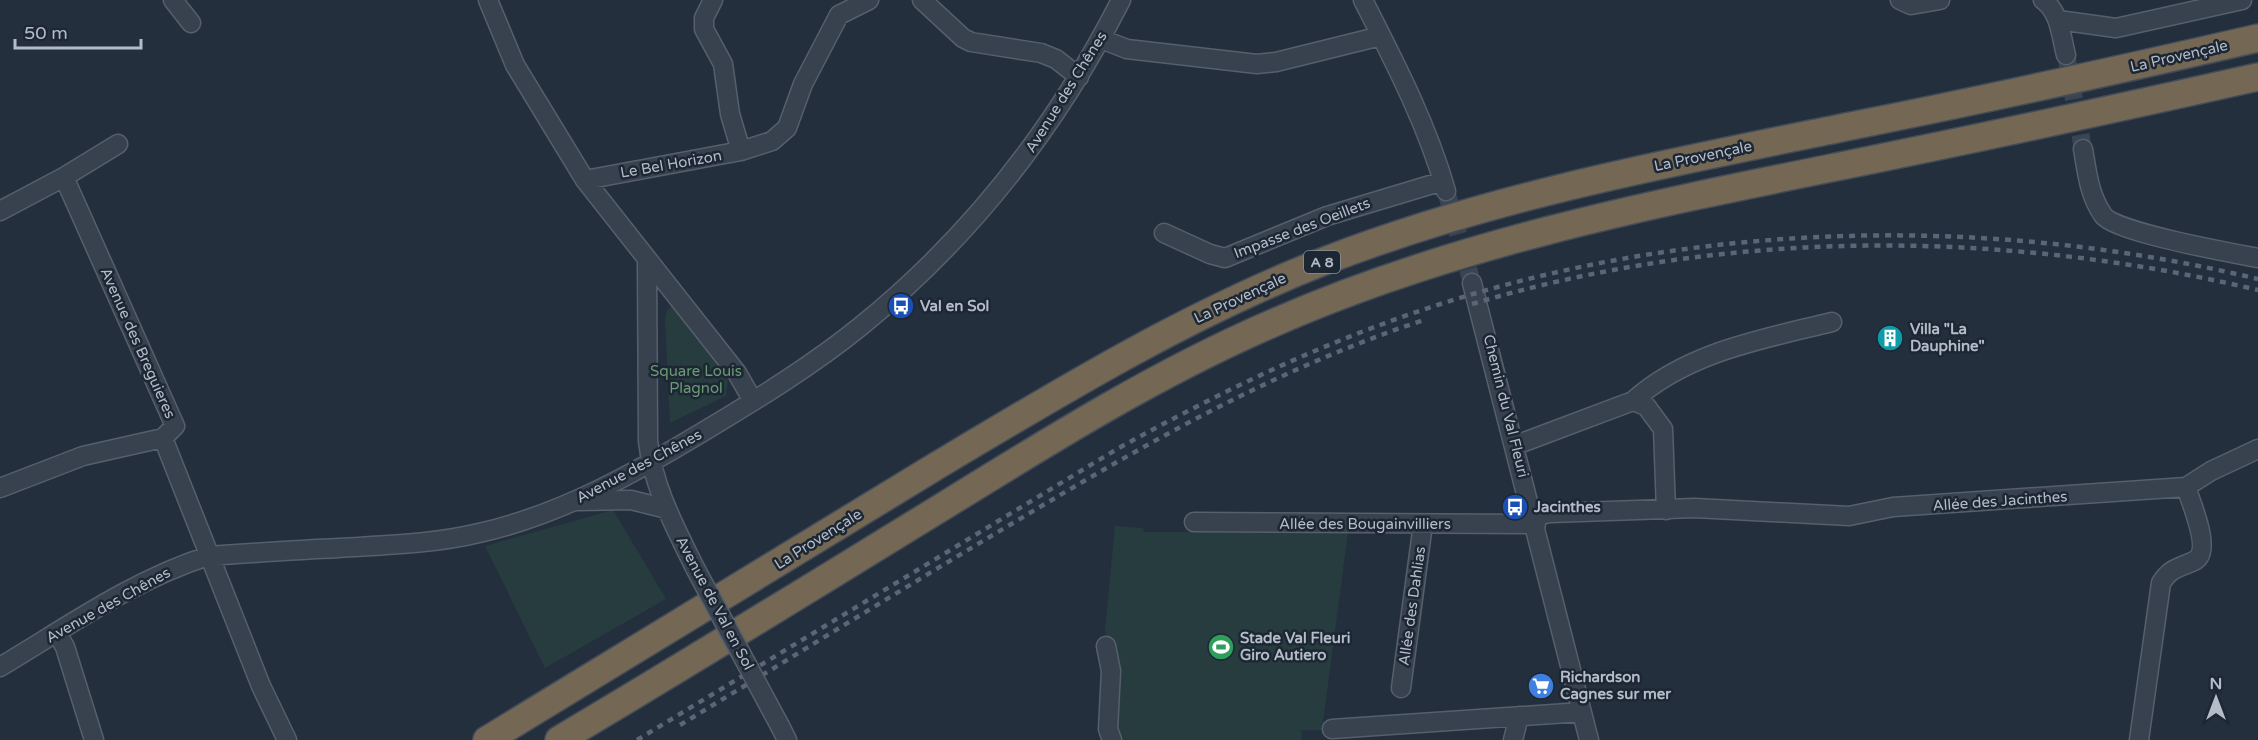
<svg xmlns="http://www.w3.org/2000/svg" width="2258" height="740" font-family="'Varela Round',sans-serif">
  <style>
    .green { fill: #263c3f }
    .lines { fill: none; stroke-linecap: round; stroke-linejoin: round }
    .minor-tunnel { stroke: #3a4453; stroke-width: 18; stroke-dasharray: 18 9; stroke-linecap: butt }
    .minor-casing { stroke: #565f6c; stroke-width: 21 }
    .highway-casing { stroke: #434c59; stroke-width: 30 }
    .minor { stroke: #38414e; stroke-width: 18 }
    .highway { stroke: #746855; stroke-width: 27 }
    .rail { stroke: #5a6575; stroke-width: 4.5; stroke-dasharray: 6 6; stroke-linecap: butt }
    .minor-bridge-casing { stroke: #565f6c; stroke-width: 21; stroke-linecap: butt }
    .minor-bridge { stroke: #38414e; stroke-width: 18 }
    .labels { text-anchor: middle; stroke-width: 5; stroke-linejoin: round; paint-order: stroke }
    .shield { fill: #1d2633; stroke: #878f9c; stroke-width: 1.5 }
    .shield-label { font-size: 14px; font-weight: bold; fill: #b4bcc9 }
    .street-label { font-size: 15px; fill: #b4bcc9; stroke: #1d2633 }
    .poi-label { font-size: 15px; font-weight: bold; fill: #b4bcc9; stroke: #1d2633; text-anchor: start }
    .park-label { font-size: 15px; fill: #6b9a76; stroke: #1d2633 }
  </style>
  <rect width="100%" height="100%" fill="#242f3e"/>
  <!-- green -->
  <path class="green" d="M674 304 728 377 726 396 670 423 665 320 667 310Z
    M613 510 666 599 545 668 485 546Z
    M1115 526 1143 528 1144 532H1348L1322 730H1301L1302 740H1117L1114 664 1105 630Z"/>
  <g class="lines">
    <!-- minor-tunnel -->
    <path class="minor-tunnel" d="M2066 55 2083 149
      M1446 191 1472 283"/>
    <defs>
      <path id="minor" d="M173 0 191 23
        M488 0 515 65 585 180 737 373 753 401
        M922 0 963 38 971 42 1041 53 1056 59 1079 77
        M1363 0C1394 61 1427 124 1446 191
        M1900 0 1911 5 1940 0
        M2043 0C2060 12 2061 36 2066 55
        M2058 20 2116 28 2242 0
        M1101 39 1127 49 1257 64 1276 62 1381 36
        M2083 149C2087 172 2089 195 2103 215 2114 232 2232 253 2258 258
        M741 151 772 141 787 128 803 84 839 15 869 0
        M64 177 118 144
        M585 180 741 151 730 114 723 64 704 29V18L713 0
        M0 211 64 177 175 426 163 438 261 686 287 740
        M1164 233 1210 254 1225 258 1327 216 1443 181
        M647 261 648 441C653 487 675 527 695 568
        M1472 283 1589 740
        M1633 401C1687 352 1763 339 1832 322
        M1516 445 1633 401 1646 406 1663 429 1666 510
        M2186 487 2211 471 2258 449
        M0 488 83 456 163 438
        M580 501 631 500 667 509
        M1534 516 1551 513 1695 508 1849 516 1893 507 2186 487C2191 503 2213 552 2194 561 2179 568 2170 568 2161 583L2139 740
        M1194 522 1536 524
        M57 633 65 647 94 740
        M1106 646 1111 671 1108 729 1112 740
        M0 667C67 627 133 580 208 556 252 553 295 550 339 548 386 545 433 544 479 533 560 515 635 473 706 430 759 398 813 365 861 326 971 237 1057 126 1121 0
        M1401 688 1423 524
        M780 726 787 740
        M1332 729 1582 712
        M1513 740 1519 716"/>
      <path id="highway" d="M487 740C636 650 784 558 933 468 1060 392 1188 314 1327 260 1496 195 1674 162 1851 126 1987 99 2123 69 2258 38
        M559 740C689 663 818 583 947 504 1052 439 1158 373 1271 324 1452 244 1648 205 1841 166 1980 138 2119 108 2258 77"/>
    </defs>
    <!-- minor casing -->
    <use href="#minor" class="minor-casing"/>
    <!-- highway casing -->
    <use href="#highway" class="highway-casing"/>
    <!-- minor -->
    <use href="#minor" class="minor"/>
    <!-- highway -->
    <use href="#highway" class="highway"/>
    <!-- rail -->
    <path class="rail" d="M1472 304C1727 228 2000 229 2258 290
      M680 725C791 658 902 589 1013 523 1147 443 1277 368 1427 319
      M637 740 1117 449C1202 402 1288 359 1380 325 1658 221 1971 210 2258 279"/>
    <defs>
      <path id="minor-bridge" d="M695 568 780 726"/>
    </defs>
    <!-- minor-bridge casing -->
    <use href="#minor-bridge" class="minor-bridge-casing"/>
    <!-- minor-bridge -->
    <use href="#minor-bridge" class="minor-bridge"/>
  </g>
  <!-- icons -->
  <defs>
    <symbol id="bus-disc" viewBox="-11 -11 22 22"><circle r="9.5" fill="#1a4fb4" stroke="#1d2633"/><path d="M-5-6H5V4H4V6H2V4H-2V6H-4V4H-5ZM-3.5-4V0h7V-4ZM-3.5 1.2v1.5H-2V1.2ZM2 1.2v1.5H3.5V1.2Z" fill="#fff"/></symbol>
    <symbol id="building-disc" viewBox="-11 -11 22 22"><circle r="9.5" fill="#0f9aa8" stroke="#1d2633"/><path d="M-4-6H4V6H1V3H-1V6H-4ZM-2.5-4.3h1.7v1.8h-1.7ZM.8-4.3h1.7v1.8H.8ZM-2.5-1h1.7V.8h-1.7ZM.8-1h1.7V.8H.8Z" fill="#fff"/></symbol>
    <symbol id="stadium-disc" viewBox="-11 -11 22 22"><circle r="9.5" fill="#2e9e5b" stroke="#1d2633"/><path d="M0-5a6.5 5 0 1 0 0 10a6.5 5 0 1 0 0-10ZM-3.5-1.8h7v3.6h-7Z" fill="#fff"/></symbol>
    <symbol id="supermarket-disc" viewBox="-11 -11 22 22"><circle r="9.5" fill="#3f7fe0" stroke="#1d2633"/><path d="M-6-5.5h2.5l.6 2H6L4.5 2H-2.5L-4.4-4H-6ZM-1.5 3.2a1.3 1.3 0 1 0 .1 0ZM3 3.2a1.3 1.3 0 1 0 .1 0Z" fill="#fff"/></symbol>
  </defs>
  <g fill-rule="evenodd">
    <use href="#bus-disc" x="886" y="291" width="30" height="30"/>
    <use href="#building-disc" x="1875" y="323" width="30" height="30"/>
    <use href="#bus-disc" x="1500" y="492" width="30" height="30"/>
    <use href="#stadium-disc" x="1206" y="632" width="30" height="30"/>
    <use href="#supermarket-disc" x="1526" y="671" width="30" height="30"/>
  </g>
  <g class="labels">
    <!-- shield labels -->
    <rect class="shield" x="1304" y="251" width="36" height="22" rx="4.5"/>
    <g class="shield-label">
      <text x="1322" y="267">A 8</text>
    </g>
    <!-- street labels -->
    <g class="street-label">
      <text transform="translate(2179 56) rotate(-13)" y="5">La Provençale</text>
      <text transform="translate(1066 92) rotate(-58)" y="5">Avenue des Chênes</text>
      <text transform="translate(1703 156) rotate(-12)" y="5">La Provençale</text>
      <text transform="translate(671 164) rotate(-10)" y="5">Le Bel Horizon</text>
      <text transform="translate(1302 228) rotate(-21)" y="5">Impasse des Oeillets</text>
      <text transform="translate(1240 298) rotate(-25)" y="5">La Provençale</text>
      <text transform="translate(138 343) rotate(66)" y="5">Avenue des Breguieres</text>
      <text transform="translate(1506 406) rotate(76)" y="5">Chemin du Val Fleuri</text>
      <text transform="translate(639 466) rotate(-28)" y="5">Avenue des Chênes</text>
      <text transform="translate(2000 501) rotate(-4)" y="5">Allée des Jacinthes</text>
      <text x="1365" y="529">Allée des Bougainvilliers</text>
      <text transform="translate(818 539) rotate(-32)" y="5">La Provençale</text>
      <text transform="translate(715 603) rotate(62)" y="5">Avenue de Val en Sol</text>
      <text transform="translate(108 605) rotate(-29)" y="5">Avenue des Chênes</text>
      <text transform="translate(1412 606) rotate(-82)" y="5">Allée des Dahlias</text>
    </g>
    <!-- poi labels -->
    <g class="poi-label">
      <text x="920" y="311">Val en Sol</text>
      <text x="1910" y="334">Villa "La<tspan x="1910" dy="17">Dauphine"</tspan></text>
      <text x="1534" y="512">Jacinthes</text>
      <text x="1240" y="643">Stade Val Fleuri<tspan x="1240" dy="17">Giro Autiero</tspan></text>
      <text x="1560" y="682">Richardson<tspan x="1560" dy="17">Cagnes sur mer</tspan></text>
    </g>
    <!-- park labels -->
    <g class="park-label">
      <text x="696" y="376">Square Louis<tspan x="696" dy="17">Plagnol</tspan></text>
    </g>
  </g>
  <!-- north arrow -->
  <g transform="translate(2216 698)" stroke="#1d2633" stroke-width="4.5" paint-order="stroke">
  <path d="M0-4.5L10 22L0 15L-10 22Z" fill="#b4bcc9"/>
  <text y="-9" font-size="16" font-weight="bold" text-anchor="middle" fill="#b4bcc9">N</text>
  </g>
  <!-- scale -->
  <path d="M15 39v9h126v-9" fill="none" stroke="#b4bcc9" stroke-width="3"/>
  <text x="24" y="39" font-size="18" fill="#b4bcc9" stroke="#1d2633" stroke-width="4.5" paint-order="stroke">50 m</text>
</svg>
